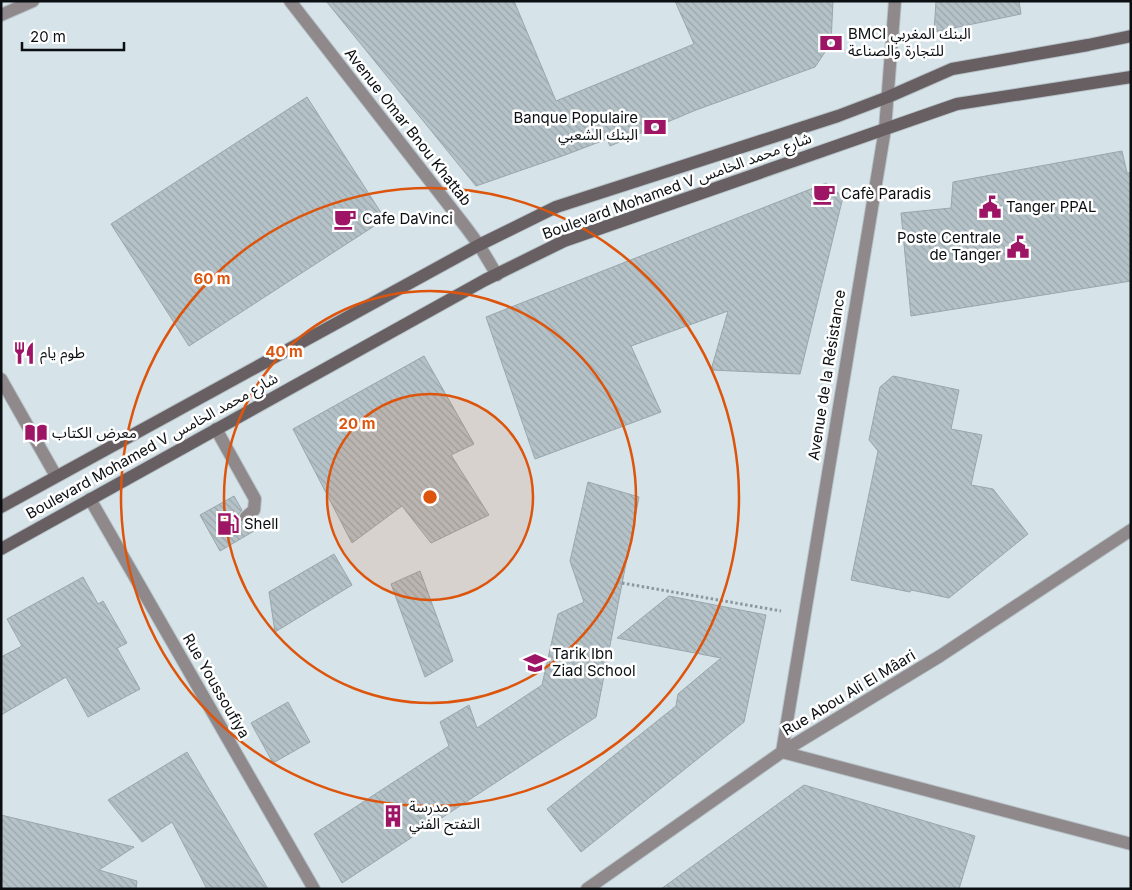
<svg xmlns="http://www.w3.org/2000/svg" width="1132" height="890" font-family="Inter,'Noto Sans Arabic',sans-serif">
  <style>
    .building { fill: url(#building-back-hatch); stroke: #99a7ac }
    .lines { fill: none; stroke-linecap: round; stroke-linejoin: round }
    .service-casing { stroke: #b6c2c7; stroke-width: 14 }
    .minor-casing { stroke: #b6c2c7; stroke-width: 14 }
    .tertiary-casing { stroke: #b6c2c7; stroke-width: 14 }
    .secondary-casing { stroke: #b6c2c7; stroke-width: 14 }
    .path { stroke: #8d979c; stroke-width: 3; stroke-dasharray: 2.5 2.5; stroke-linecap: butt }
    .service { stroke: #8f898b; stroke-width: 12 }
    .minor { stroke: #8f898b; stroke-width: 12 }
    .tertiary { stroke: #8f898b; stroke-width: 12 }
    .secondary { stroke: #675f62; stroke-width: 12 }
    .ring { fill: none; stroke: #dd550c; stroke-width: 2.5 }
    .labels { text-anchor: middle; stroke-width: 5; stroke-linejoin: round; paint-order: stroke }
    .poi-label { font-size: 15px; fill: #0b0f11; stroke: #fff; text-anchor: start }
    .street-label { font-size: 15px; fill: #0b0f11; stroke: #fff }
    .centre { fill: #dd550c; stroke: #fff; stroke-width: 2.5 }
    .ring-label { font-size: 15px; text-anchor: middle; font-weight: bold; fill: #dd550c; stroke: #fff; stroke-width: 5; stroke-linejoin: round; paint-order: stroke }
  </style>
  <defs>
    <pattern id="building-back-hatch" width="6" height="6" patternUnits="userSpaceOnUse" patternTransform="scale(1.25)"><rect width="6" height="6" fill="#b5c3c9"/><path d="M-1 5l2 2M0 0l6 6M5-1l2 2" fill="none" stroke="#9aa6ac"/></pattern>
  </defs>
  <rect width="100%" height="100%" fill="#d6e4ea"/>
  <!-- building -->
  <path class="building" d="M326 1H514L556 101 694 44 675 1H833L831 43 815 67 696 110 610 146 607 139 565 155 476 186Z
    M936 1H1019L1021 14 934 32Z
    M307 97 385 219 189 346 111 224Z
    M1122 151 1127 173H1131V281L911 316 901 213 951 208 953 182Z
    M826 183 843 197 800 374 711 370 728 311 631 346 661 412 535 459 486 317Z
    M424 356 474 444 451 455 489 515 431 543 402 506 352 543 293 429Z
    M893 376 959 390 951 429 982 435 971 485 993 489 1028 534 949 598 911 590 910 592 851 580 878 451 869 440 880 387Z
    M588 482 639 497 596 717 342 883 314 834 449 746 440 722 469 705 477 728 542 685 558 614 584 602 570 561Z
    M234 496 242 510 238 515 240 522 244 525 250 524 254 531 220 551 200 515Z
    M334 554 352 585 275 632 269 592Z
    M420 571 453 661 425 677 391 584Z
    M83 577 98 604 103 601 127 643 117 648 140 689 88 717 66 677 1 715V657L22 646 7 619Z
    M669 596 766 615 744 722 581 852 547 809 676 706 678 694 721 658 617 638Z
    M288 702 310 742 273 763 251 723Z
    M187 752 268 889H207L172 822 142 842 108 800Z
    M804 785 975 836 959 889H661Z
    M1 815 134 847 99 870 137 881 136 889H1Z"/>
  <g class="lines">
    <defs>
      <path id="service" d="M216 429 255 499 254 510 246 517"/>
      <path id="minor" d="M290 1 465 226 479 245 497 275
        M1 15 33 1
        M1 379 56 476
        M90 499 314 889
        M782 752 885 129
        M782 752 1131 844
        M587 889 782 752 940 656 1131 530"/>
      <path id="tertiary" d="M885 129 895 1"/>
      <path id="secondary" d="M1 507 479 245 556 207 838 116 888 97 952 69 1088 45 1131 36
        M1 549 485 280 564 241 957 104 1131 77"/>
    </defs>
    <!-- service casing -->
    <use href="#service" class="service-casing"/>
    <!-- minor casing -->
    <use href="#minor" class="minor-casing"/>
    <!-- tertiary casing -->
    <use href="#tertiary" class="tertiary-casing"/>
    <!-- secondary casing -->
    <use href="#secondary" class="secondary-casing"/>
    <!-- path -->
    <path class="path" d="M622 583 781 611"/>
    <!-- service -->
    <use href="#service" class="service"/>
    <!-- minor -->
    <use href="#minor" class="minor"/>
    <!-- tertiary -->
    <use href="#tertiary" class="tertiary"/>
    <!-- secondary -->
    <use href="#secondary" class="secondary"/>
  </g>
  <!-- distance rings -->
  <circle cx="430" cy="497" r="103" fill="#dd550c" fill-opacity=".12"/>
  <g class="ring">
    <circle cx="430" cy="497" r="103"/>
    <circle cx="430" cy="497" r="206"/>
    <circle cx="430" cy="497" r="309"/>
  </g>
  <!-- icons -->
  <defs>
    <symbol id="bank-bare" viewBox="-9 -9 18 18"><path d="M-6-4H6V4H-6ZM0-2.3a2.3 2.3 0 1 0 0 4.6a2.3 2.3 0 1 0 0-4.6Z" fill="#9d1564" stroke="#fff" stroke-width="2.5" paint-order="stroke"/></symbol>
    <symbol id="cafe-bare" viewBox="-9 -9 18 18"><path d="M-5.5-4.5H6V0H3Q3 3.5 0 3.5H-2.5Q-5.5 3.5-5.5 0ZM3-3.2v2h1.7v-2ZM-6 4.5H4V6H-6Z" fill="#9d1564" stroke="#fff" stroke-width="2.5" paint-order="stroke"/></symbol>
    <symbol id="civic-bare" viewBox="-9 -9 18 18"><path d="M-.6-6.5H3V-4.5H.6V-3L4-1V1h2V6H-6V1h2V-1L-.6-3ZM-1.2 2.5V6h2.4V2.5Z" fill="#9d1564" stroke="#fff" stroke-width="2.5" paint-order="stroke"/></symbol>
    <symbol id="restaurant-bare" viewBox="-9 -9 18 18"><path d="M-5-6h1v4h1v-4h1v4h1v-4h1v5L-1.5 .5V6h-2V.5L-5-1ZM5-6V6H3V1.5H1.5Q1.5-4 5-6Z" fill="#9d1564" stroke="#fff" stroke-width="2.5" paint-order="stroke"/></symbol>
    <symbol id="library-bare" viewBox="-9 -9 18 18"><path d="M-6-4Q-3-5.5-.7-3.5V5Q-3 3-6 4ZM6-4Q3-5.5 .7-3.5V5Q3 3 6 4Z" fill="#9d1564" stroke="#fff" stroke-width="2.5" paint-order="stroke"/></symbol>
    <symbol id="fuel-bare" viewBox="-9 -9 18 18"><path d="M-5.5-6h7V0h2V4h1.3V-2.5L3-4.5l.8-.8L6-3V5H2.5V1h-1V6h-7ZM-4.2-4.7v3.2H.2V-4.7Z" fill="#9d1564" stroke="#fff" stroke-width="2.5" paint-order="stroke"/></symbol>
    <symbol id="school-bare" viewBox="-9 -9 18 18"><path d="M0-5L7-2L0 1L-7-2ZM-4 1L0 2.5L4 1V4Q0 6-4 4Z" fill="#9d1564" stroke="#fff" stroke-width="2.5" paint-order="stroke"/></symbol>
    <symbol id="building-bare" viewBox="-9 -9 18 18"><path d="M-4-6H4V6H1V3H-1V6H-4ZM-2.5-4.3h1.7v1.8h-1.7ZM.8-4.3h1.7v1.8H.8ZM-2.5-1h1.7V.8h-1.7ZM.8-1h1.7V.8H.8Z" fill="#9d1564" stroke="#fff" stroke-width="2.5" paint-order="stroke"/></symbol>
  </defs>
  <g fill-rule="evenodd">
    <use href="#bank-bare" x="815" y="27" width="32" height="32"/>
    <use href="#bank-bare" x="639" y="111" width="32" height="32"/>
    <use href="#cafe-bare" x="808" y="178" width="32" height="32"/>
    <use href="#civic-bare" x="974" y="191" width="32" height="32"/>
    <use href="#cafe-bare" x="329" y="203" width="32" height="32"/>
    <use href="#civic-bare" x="1002" y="231" width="32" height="32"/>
    <use href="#restaurant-bare" x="8" y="337" width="32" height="32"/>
    <use href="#library-bare" x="20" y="417" width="32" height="32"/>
    <use href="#fuel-bare" x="212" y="508" width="32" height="32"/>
    <use href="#school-bare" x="519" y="647" width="32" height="32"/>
    <use href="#building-bare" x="377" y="800" width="32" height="32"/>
  </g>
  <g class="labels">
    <!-- poi labels -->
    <g class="poi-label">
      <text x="848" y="39">BMCI البنك المغربي<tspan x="848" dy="17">للتجارة والصناعة</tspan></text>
      <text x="638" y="123" text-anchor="end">Banque Populaire<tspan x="638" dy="17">البنك الشعبي</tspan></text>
      <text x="841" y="199">Cafè Paradis</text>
      <text x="1006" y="212">Tanger PPAL</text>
      <text x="362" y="224">Cafe DaVinci</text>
      <text x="1001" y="243" text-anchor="end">Poste Centrale<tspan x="1001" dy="17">de Tanger</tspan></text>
      <text x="40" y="358">طوم يام</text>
      <text x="52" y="438">معرض الكتاب</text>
      <text x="244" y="529">Shell</text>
      <text x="552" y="659">Tarik Ibn<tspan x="552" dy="17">Ziad School</tspan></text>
      <text x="409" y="812">مدرسة<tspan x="409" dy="17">التفتح الفني</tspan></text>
    </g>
    <!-- street labels -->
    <g class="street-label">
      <text transform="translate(408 127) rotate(52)" y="5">Avenue Omar Bnou Khattab</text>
      <text transform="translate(677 186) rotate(-20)" y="5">Boulevard Mohamed V شارع محمد الخامس</text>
      <text transform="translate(827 375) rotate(-81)" y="5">Avenue de la Résistance</text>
      <text transform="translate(152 446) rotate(-29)" y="5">Boulevard Mohamed V شارع محمد الخامس</text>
      <text transform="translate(216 686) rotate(60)" y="5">Rue Youssoufiya</text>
      <text transform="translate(849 693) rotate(-31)" y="5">Rue Abou Ali El Mâari</text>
    </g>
  </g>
  <circle cx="430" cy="497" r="8" class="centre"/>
  <g class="ring-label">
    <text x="212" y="284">60 m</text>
    <text x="284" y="357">40 m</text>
    <text x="357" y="429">20 m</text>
  </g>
  <!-- border -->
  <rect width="1132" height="890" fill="none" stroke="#0b0f11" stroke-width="5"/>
  <!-- scale -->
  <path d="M22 42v8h102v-8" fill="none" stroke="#0b0f11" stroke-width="2.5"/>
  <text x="30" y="42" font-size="15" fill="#0b0f11" stroke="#ffffff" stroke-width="4" paint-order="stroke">20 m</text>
</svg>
